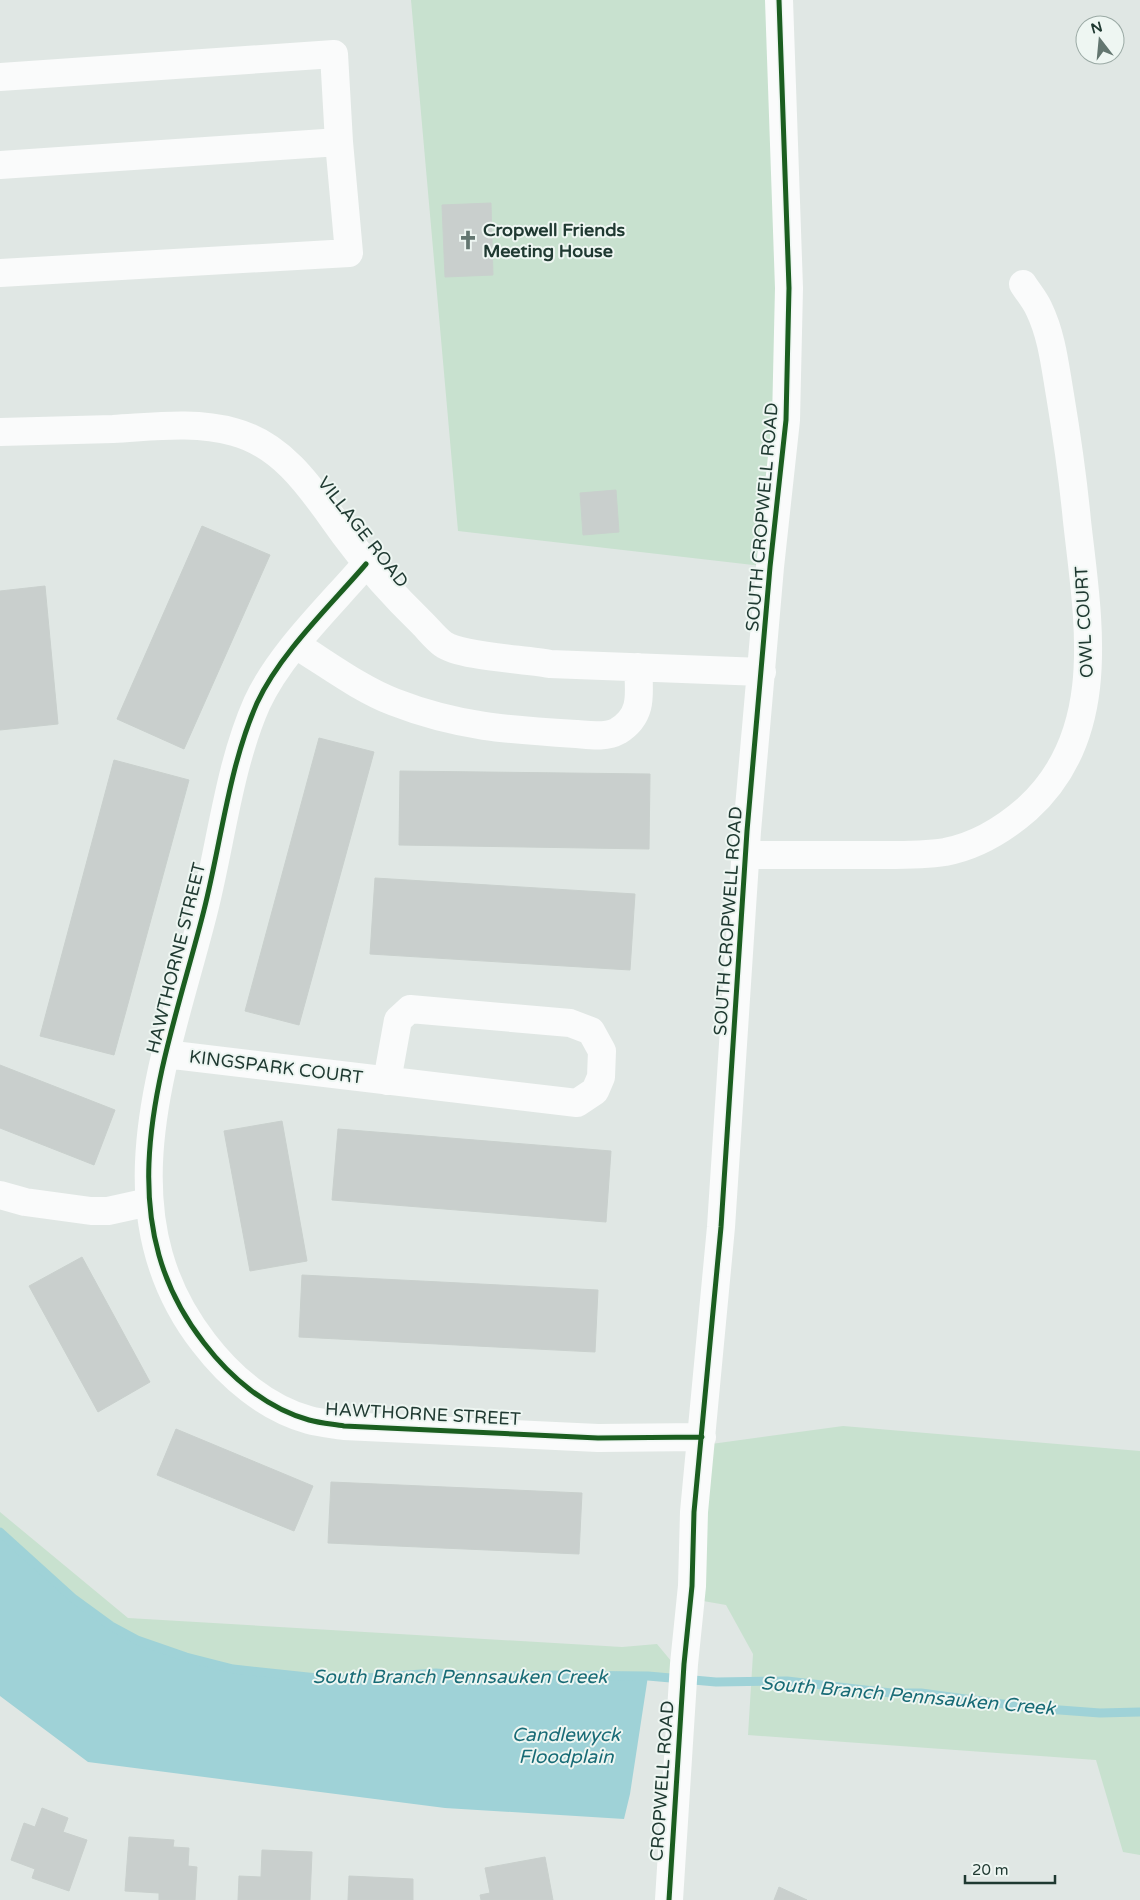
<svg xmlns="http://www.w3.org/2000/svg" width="1140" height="1900" font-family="'Varela Round',sans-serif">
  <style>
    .green { fill: #c8e1cf }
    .water { fill: #9fd2d7 }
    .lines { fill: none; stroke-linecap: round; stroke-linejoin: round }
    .stream { stroke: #9fd2d7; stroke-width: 9 }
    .building { fill: #c9cfcd; stroke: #c9d0cd }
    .minor { stroke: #fafbfb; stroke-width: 28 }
    .cycleway-casing { stroke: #eef6f2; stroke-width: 8 }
    .cycleway { stroke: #1b5e20; stroke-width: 5 }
    .labels { text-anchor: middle; stroke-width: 4; stroke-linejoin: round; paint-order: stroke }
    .poi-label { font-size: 18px; font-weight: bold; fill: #1f3931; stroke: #eef6f2; text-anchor: start }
    .street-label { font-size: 18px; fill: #1f3931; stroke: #eef6f2 }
    .water-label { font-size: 19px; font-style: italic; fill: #186b76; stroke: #eef6f2 }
  </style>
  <rect width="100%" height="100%" fill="#e0e7e4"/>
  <!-- green -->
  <path class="green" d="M411 0H779L789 288 770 567 458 531Z
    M843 1426 1140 1451V1855L1123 1852 1096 1760 748 1735 753 1654 726 1605 686 1598 704 1445Z
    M0 1512 128 1618 622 1647 657 1644 686 1679 648 1676 552 1675 484 1677 436 1673 336 1680 233 1669 186 1657 137 1640 111 1626 74 1599 0 1532Z"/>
  <!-- water -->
  <path class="water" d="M0 1532 74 1599 111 1626 137 1640 186 1657 233 1669 336 1680 436 1673 484 1677 552 1675 648 1676 630 1794 624 1819 445 1808 88 1762 0 1696Z"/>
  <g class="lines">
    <!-- stream -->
    <path class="stream" d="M0 1532 74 1599 111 1626 137 1640 186 1657 233 1669 336 1680 436 1673 484 1677 552 1675 648 1676 716 1682 787 1681 891 1693H921L1033 1708 1100 1713 1140 1712"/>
  </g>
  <!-- building -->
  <path class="building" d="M491 203 493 275 445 277 442 205Z
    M616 490 619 532 583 535 580 493Z
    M202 526 270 555 184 749 117 719Z
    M45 586 58 724 0 730V591Z
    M319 738 374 752 299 1025 245 1011Z
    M114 760 189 780 114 1055 40 1036Z
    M400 771 650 774 649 849 399 845Z
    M375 878 635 894 630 970 370 954Z
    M0 1065 115 1110 94 1165 0 1128Z
    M282 1121 307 1261 250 1271 224 1131Z
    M338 1129 611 1151 606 1222 332 1200Z
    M82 1257 150 1382 98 1412 29 1286Z
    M302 1275 598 1290 595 1352 299 1337Z
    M176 1429 313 1486 294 1531 157 1475Z
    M331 1482 582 1493 579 1554 328 1543Z
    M42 1808 68 1818 63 1832 87 1840 69 1891 32 1878 35 1869 11 1860 24 1823 35 1827Z
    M129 1837 174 1840 173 1847 189 1848 188 1866 197 1867 195 1900H159V1893L125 1891Z
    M262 1850 312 1852 310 1900H238L239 1876 261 1877Z
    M545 1857 553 1900H481L480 1895 490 1893 485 1868Z
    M349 1876 413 1879V1900H348Z
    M779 1887 807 1900H774Z"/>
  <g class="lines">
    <!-- minor -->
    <path class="minor" d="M0 77 334 54 339 142
      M0 165 339 142 349 253 0 273
      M0 432C38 431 76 430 113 429 153 427 194 421 234 432 287 446 316 496 347 538 369 568 394 596 422 623 429 630 435 638 443 644 461 657 525 659 550 664L762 672
      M366 564C330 606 280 653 257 703 229 766 221 843 204 910 168 1054 100 1210 204 1343 230 1377 266 1408 309 1420 320 1423 332 1424 344 1426L598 1438 702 1437
      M296 645C327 664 360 689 394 702 458 727 510 730 577 734 589 735 606 738 618 731 644 715 639 693 638 667
      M746 855C786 855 825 855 865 855 892 855 919 856 945 852 977 846 1003 830 1027 809 1110 734 1088 620 1077 521 1073 479 1067 437 1060 395 1055 366 1052 336 1039 309 1035 300 1028 292 1023 284
      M165 1054 577 1103 595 1091 601 1077 602 1051 591 1031 570 1023 410 1009 398 1020 387 1081
      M0 1195 25 1202 91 1211H108L149 1202
      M669 1900 684 1664 692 1586 694 1512 721 1227 747 831 770 567 786 420 789 288 779 0"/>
    <defs>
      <path id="cycleway" d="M366 564C330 606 280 653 257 703 229 766 221 843 204 910 168 1054 100 1210 204 1343 230 1377 266 1408 309 1420 320 1423 332 1424 344 1426L598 1438 702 1437
        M669 1900 684 1664 692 1586 694 1512 721 1227 747 831 770 567 786 420 789 288 779 0"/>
    </defs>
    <!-- cycleway casing -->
    <use href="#cycleway" class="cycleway-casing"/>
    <!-- cycleway -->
    <use href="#cycleway" class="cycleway"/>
  </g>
  <!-- icons -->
  <defs>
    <symbol id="church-bare" viewBox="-9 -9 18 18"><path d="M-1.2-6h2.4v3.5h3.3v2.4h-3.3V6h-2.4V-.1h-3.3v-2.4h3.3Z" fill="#637670" stroke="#eef6f2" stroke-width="2.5" paint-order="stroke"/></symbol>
  </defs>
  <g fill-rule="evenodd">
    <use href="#church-bare" x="454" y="226" width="28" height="28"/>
  </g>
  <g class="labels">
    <!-- poi labels -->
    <g class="poi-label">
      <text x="483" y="236">Cropwell Friends<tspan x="483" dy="21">Meeting House</tspan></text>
    </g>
    <!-- street labels -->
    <g class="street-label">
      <text transform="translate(762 517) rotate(-85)" y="6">SOUTH CROPWELL ROAD</text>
      <text transform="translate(363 532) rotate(52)" y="6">VILLAGE ROAD</text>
      <text transform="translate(1084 622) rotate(-93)" y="6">OWL COURT</text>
      <text transform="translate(728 921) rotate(-86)" y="6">SOUTH CROPWELL ROAD</text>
      <text transform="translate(176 958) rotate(-76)" y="6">HAWTHORNE STREET</text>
      <text transform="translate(276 1067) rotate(7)" y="6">KINGSPARK COURT</text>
      <text transform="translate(423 1414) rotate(3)" y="6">HAWTHORNE STREET</text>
      <text transform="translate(662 1781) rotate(-86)" y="6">CROPWELL ROAD</text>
    </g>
    <!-- water labels -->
    <g class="water-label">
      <text x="460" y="1683">South Branch Pennsauken Creek</text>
      <text transform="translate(908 1695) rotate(5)" y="7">South Branch Pennsauken Creek</text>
      <text x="566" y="1741">Candlewyck<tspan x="566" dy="22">Floodplain</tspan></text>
    </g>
  </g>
  <!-- north arrow -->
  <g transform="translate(1100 40) rotate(344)"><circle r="24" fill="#eef6f2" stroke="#9baaa5"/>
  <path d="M0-4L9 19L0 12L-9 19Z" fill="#637670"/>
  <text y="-8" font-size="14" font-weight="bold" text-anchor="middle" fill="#1f3931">N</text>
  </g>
  <!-- scale -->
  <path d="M965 1875v8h90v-8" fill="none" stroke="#1f3931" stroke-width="2.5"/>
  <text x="972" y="1875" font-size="15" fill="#1f3931" stroke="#eef6f2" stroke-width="4" paint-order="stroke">20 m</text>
</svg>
